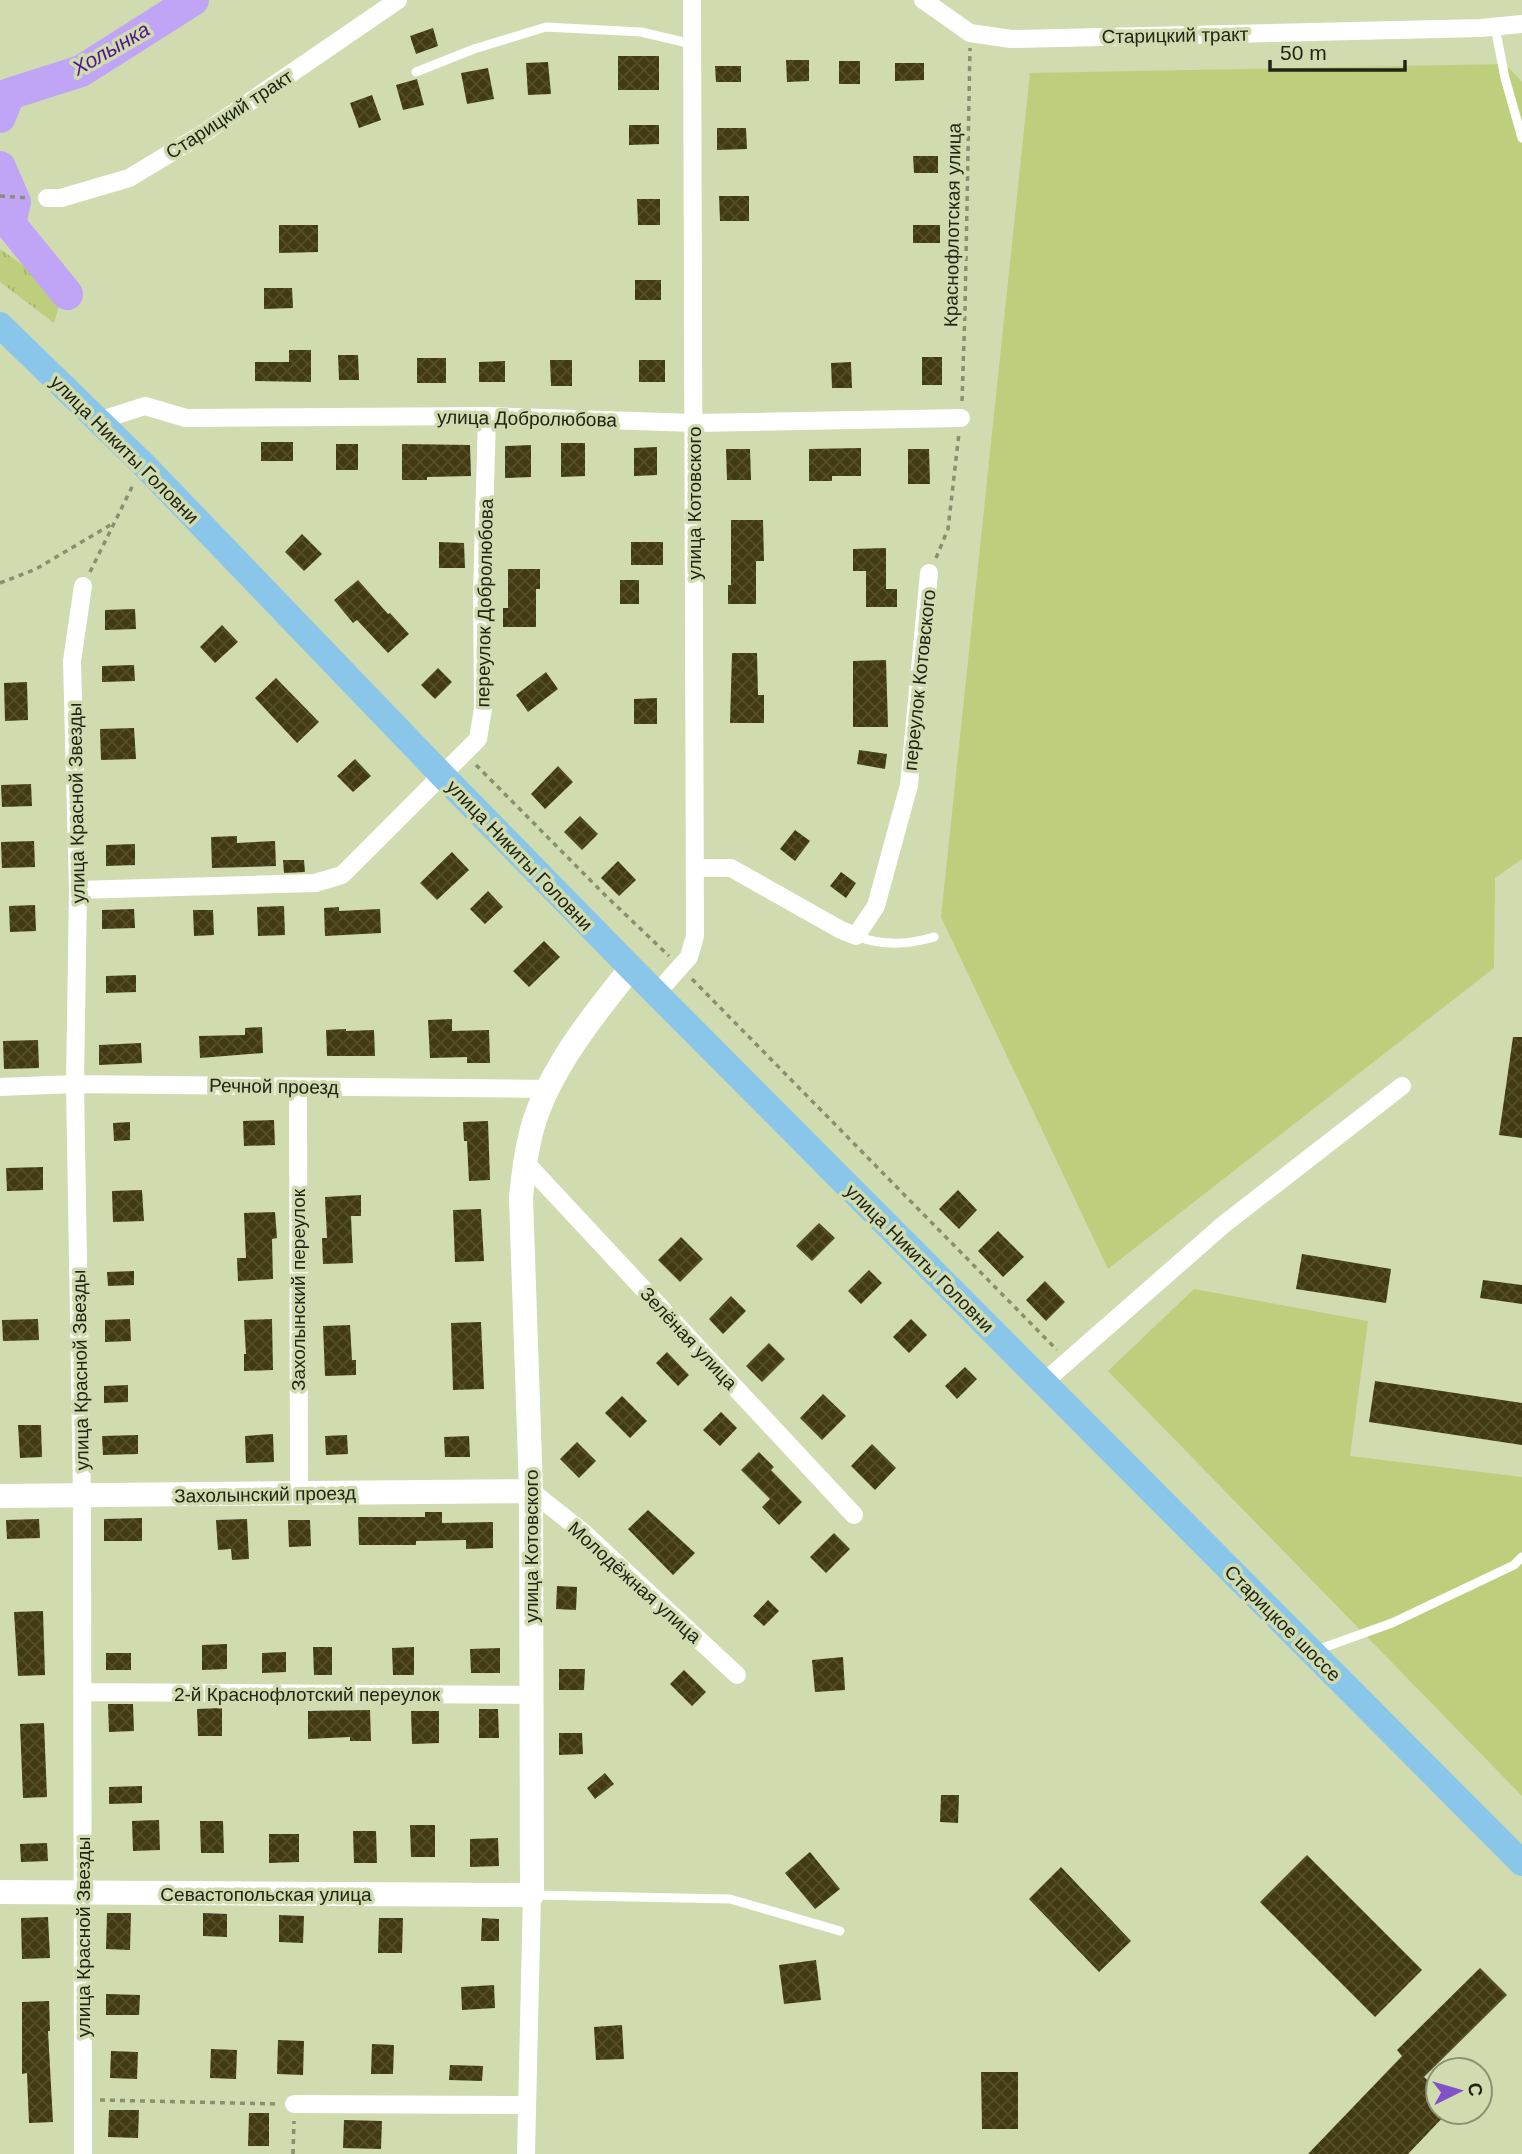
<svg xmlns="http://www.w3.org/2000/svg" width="1522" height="2154" font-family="Arial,sans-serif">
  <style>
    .grass { fill: url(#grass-tufts) }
    .green { fill: #bdce7d }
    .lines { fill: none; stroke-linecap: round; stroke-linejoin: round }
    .river { stroke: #c0a5f7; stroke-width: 32 }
    .building { fill: url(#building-cross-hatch) }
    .path { stroke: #889070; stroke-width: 3.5; stroke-dasharray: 5 5; stroke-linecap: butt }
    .lane { stroke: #fff; stroke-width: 9 }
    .street { stroke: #fff; stroke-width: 18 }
    .secondary { stroke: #fff; stroke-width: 24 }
    .primary { stroke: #89c6ea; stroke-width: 26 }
    .labels { text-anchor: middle; stroke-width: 7; stroke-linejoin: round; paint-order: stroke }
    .street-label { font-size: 19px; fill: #212515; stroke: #d0dbb0 }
    .water-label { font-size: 21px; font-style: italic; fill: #4f168d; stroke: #d0dbb0 }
  </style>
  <defs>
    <pattern id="grass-tufts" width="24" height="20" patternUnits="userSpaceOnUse" patternTransform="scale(1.75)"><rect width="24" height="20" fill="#bdce7d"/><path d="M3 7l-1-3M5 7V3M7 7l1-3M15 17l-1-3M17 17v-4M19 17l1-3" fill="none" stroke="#a2b16b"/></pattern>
    <pattern id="building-cross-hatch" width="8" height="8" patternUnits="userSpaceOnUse" patternTransform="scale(1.75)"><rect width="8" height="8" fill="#423a13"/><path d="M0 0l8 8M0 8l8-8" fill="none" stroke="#544e2c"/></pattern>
  </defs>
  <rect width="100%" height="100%" fill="#d0dbb0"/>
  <!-- grass -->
  <path class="grass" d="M0 249 45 281 60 302 54 323 0 282Z"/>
  <!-- green -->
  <path class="green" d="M1505 64 1522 82V859L1495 878 1494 968 1108 1269 941 917 1030 73Z
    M1194 1289 1368 1321 1350 1456 1522 1477V1796L1108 1371Z"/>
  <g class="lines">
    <!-- river -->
    <path class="river" d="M0 117 9 94 81 71 193 0
      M0 167 15 202 10 224 67 294"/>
  </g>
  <!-- building -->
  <path class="building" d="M433 28 438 46 416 54 410 36Z
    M618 56H659V90H618Z
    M786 60H809V81L787 82Z
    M839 61H860V84H839Z
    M548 62 551 94 528 95 526 63Z
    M895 63H924V80L895 81Z
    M715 66H741V82H716Z
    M488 68 494 99 467 104 461 73Z
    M417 79 424 105 403 110 396 85Z
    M372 95 381 120 359 128 350 103Z
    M629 125H659V144L629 145Z
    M717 128H746L747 149 717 150Z
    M913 156H938V173H914Z
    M719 196H749V221H720Z
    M637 199H660V225H638Z
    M279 225H318V252L279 253Z
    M913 225H940V243H913Z
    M635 280H661V300H635Z
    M264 288H292L293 308 264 309Z
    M289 350H311V382L255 381V362H289Z
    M338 355H358L359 380H339Z
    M922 357H942V385H922Z
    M417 358H446V383H417Z
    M550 360H572V386H551Z
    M639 360H665V382H639Z
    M505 361V382H479V362Z
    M851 362 852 388H832L831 363Z
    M261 442H293V461H261Z
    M561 443H585V476L561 477Z
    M336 444H358V470H336Z
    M402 444 470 445 471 476 427 477V480H402Z
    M531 445V477L505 478V446Z
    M657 447V475L634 476V448Z
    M861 448V476H832V481H809V449Z
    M726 449H750L751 480H727Z
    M908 449H929L930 484H908Z
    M731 520H763L764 561H756V604H728V585H731Z
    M302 534 322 554 304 571 285 552Z
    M439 542 464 543 465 568H439Z
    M631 542H663V565H631Z
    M886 548V589H897V607H866V571H853V549Z
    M508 569H540V589H536V627H503V608H508Z
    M358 580 388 614 390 613 409 634 388 653 357 620 353 623 334 600Z
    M620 580H639V604H620Z
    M135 609 136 629 105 630V610Z
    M222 625 238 642 215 663 200 647Z
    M732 653H757L758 695H764V723H730Z
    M886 660 888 727H853V661Z
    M134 665 135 681 102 682V666Z
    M438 668 452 682 435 699 421 685Z
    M546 672 558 689 528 712 516 695Z
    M276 678 319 722 297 743 255 698Z
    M27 682 28 720 5 721 4 683Z
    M657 698V724H634V699Z
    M134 728 136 759 101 760 100 729Z
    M859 750 887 754 885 769 857 764Z
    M355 759 371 776 353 792 337 776Z
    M558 766 573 782 545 809 531 794Z
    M31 784 32 806 2 807 1 785Z
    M580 816 598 834 582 850 564 832Z
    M795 830 810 841 795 861 780 849Z
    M237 836V843L275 841 276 866 212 868 211 837Z
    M34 841 35 867 2 868 1 842Z
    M135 844V865L106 866V845Z
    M452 852 469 870 437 900 420 883Z
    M283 860H304L305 872 284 873Z
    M618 861 636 880 619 896 601 878Z
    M841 872 856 883 846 898 830 886Z
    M488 891 503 907 485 924 470 909Z
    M35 905 36 931 10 932 9 906Z
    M284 906 285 935 258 936 257 907Z
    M339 907V911L380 909 381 933 325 936 324 908Z
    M134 909 135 928 102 929V910Z
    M193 910H213L214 935 194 936Z
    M544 941 560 957 529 987 513 971Z
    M136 975V992L106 993V976Z
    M452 1019V1031L489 1030 490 1063H467V1057L430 1058 428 1020Z
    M262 1027 263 1053 200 1058 199 1036 245 1035V1028Z
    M346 1029V1031L374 1030 375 1056H327L326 1030Z
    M1513 1037H1522V1138L1499 1135Z
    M38 1040 39 1068 4 1069 3 1041Z
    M141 1043 142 1063 99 1065V1045Z
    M274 1120 275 1145 244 1146 243 1121Z
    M488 1121 490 1180 469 1181 467 1141H464L463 1122Z
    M130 1122V1140L114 1141 113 1123Z
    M43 1167V1190L7 1191 6 1168Z
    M142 1190 144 1221 113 1222 112 1191Z
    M958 1190 977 1210 959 1229 939 1209Z
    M361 1195V1216H351L353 1263 323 1264 322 1238H327L325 1197Z
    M481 1209 484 1261 455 1262 453 1210Z
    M275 1212 277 1238 272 1239 273 1279 238 1281 237 1258H246L244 1213Z
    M819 1223 835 1238 812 1261 796 1246Z
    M998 1231 1024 1257 1003 1277 978 1251Z
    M681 1237 703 1259 680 1282 658 1260Z
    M1302 1254 1391 1269 1386 1303 1296 1289Z
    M869 1270 882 1283 861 1304 848 1291Z
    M134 1271V1285L108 1286 107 1272Z
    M1483 1280 1522 1285V1304L1480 1298Z
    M1045 1281 1065 1302 1046 1321 1026 1300Z
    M731 1296 746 1311 723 1334 709 1319Z
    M38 1319 39 1340 3 1341 2 1320Z
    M130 1319 131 1341 105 1342V1320Z
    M272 1319 273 1370 244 1371V1354H246L244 1320Z
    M911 1319 927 1335 909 1353 893 1337Z
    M481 1322 484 1389 453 1390 451 1323Z
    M350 1325 352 1360H356V1375L325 1376 323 1326Z
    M769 1343 785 1359 762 1382 746 1366Z
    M667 1352 689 1375 678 1386 656 1363Z
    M965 1367 977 1379 957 1399 945 1386Z
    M1375 1381 1522 1403V1445L1369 1422Z
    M128 1385V1402L104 1403V1386Z
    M823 1394 846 1416 822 1440 800 1418Z
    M622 1396 647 1421 630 1438 605 1413Z
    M721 1412 737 1428 720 1446 703 1430Z
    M18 1425H41L42 1457 20 1458Z
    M273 1434 274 1462 246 1463 245 1436Z
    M138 1435V1454L103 1455 102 1436Z
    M347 1435 348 1454 326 1455 325 1436Z
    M469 1436 470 1457H445L444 1437Z
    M577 1442 596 1461 579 1478 560 1459Z
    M872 1444 896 1468 875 1490 851 1466Z
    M759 1452 774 1467 771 1470 802 1502 779 1525 762 1507 770 1499 741 1470Z
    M648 1510 695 1553 673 1575 628 1529Z
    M425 1512H442V1523L493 1522V1548L466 1549V1540L416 1541V1545H359L358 1517H425Z
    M142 1518V1541H104V1519Z
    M39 1519 40 1538 7 1539 6 1520Z
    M247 1519 249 1559 232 1560 231 1549 218 1550 216 1520Z
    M288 1520H310L311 1546 289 1547Z
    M834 1533 850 1549 826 1573 810 1557Z
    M557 1586 577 1587 576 1610 556 1609Z
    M768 1600 779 1611 764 1626 753 1616Z
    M43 1611 45 1675 18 1676 14 1612Z
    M227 1644V1669L202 1670V1645Z
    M313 1647H332V1675H314Z
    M414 1647V1675H393L392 1648Z
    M500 1648V1673H471L470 1649Z
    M286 1652V1672L262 1673V1653Z
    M106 1653H131V1670H106Z
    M843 1657 845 1690 815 1692 812 1660Z
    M559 1669H585L584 1690H559Z
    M684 1670 706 1692 692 1706 670 1684Z
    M108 1704H133L134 1731 109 1732Z
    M222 1708V1736H198L197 1709Z
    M479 1709H498L499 1738H479Z
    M370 1710 371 1741H350V1737L308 1739V1711Z
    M411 1711H439V1743L412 1744Z
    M44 1723 47 1797 23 1798 20 1724Z
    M559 1733H582L583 1754 559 1755Z
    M605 1773 614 1784 595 1799 587 1788Z
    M142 1786V1803L109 1804V1787Z
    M941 1795H959L958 1823 940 1822Z
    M159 1820 160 1850 133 1851 132 1821Z
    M200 1821H223L224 1853H201Z
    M410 1825H435V1857H411Z
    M353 1831H376L377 1863H354Z
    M269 1834H299V1862L269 1863Z
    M498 1838 499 1866 470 1867V1839Z
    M47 1843 48 1861 21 1862 20 1844Z
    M810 1852 840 1889 815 1909 785 1873Z
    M1307 1855 1422 1970 1375 2017 1260 1902Z
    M1061 1867 1131 1941 1099 1972 1029 1899Z
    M107 1913H131L130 1950 106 1949Z
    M203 1913 227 1914V1937L203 1936Z
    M279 1915 304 1916 303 1943 279 1942Z
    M48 1917 50 1958 22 1959 21 1918Z
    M379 1918H403L402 1953H378Z
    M482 1918 499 1919V1941H481Z
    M816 1960 821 2000 784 2004 779 1965Z
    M1480 1968 1507 1995 1424 2077 1438 2090V2112H1448L1408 2154H1308L1402 2056 1397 2050Z
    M494 1985 495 2008 462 2010 461 1987Z
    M106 1994 140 1995 139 2015H106Z
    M49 2001 50 2031H48L53 2122 29 2123 27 2073 22 2074V2002Z
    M622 2025 624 2059 596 2060 594 2027Z
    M278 2040 304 2041 303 2075 277 2074Z
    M372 2044 394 2045 393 2074H371Z
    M211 2049 237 2050 236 2079 210 2078Z
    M111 2051 138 2052 137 2079 110 2078Z
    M450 2065 483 2066 482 2081 449 2080Z
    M981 2072H1018V2129H982Z
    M109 2110H139L138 2138 108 2137Z
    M249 2113H269V2146H248Z
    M344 2120 382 2121 381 2149 343 2148Z"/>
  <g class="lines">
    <!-- path -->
    <path class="path" d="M0 196 30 198
      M962 401 965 310 970 48
      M936 558 948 529 959 433
      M90 572 133 485
      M0 583 36 569 112 524
      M476 765 606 896 669 956
      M692 979 1057 1350
      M100 2100 278 2104
      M293 2154 294 2121"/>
    <!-- lane -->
    <path class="lane" d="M1495 27 1505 78 1522 138
      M416 72 474 49 546 27 641 32 692 44
      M856 936C883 946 907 945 934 937
      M1317 1650 1392 1623 1514 1565 1522 1557
      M534 1895 730 1899 840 1931"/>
    <!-- street -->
    <path class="street" d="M923 0 970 33 1011 39 1481 28 1522 24
      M47 198H61L129 178 204 133 398 0
      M98 421 145 406 186 418 487 416 694 423 961 418
      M695 868H731L841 930 856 936 876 906 909 785 929 573
      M78 890 315 883 342 875 478 739 483 709 482 594 487 416
      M656 994 689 957 695 936 692 0
      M0 1087 75 1084 548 1089
      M298 1087 299 1494
      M525 1162 854 1515
      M1044 1382 1223 1225 1402 1086
      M531 1491 583 1532 737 1675
      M82 1692 532 1695
      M294 2104 527 2105
      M83 2154 82 1496 75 1084 78 890 72 661 83 586
      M526 2154 532 1895"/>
    <!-- secondary -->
    <path class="secondary" d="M0 1496 531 1491
      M0 1892 532 1895 531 1491 521 1198C523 1175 526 1152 532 1129 548 1071 594 1014 631 968"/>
    <!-- primary -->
    <path class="primary" d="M0 325 143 464 442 775 631 968 1522 1863"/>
  </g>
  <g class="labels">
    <!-- street labels -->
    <g class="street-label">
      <text transform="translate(1175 35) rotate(-1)" y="7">Старицкий тракт</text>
      <text transform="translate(229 114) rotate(-33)" y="7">Старицкий тракт</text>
      <text transform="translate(952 225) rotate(-89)" y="7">Краснофлотская улица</text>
      <text transform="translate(527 418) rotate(1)" y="7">улица Добролюбова</text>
      <text transform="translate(125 449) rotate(45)" y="7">улица Никиты Головни</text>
      <text transform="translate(694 503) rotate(-90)" y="7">улица Котовского</text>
      <text transform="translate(484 603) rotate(-89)" y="7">переулок Добролюбова</text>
      <text transform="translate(919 680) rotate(-84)" y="7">переулок Котовского</text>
      <text transform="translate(76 803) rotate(-91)" y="7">улица Красной Звезды</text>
      <text transform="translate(520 855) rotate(46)" y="7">улица Никиты Головни</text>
      <text transform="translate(274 1086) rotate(1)" y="7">Речной проезд</text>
      <text transform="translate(920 1258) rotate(45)" y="7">улица Никиты Головни</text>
      <text transform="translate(298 1290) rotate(-90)" y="7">Захолынский переулок</text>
      <text transform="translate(689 1338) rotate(47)" y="7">Зелёная улица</text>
      <text transform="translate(80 1370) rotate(-91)" y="7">улица Красной Звезды</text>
      <text transform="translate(265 1494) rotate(-1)" y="7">Захолынский проезд</text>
      <text transform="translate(531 1546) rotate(-90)" y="7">улица Котовского</text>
      <text transform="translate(635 1582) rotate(42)" y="7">Молодёжная улица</text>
      <text transform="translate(1283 1623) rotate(45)" y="7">Старицкое шоссе</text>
      <text x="307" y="1701">2-й Краснофлотский переулок</text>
      <text x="266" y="1901">Севастопольская улица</text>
      <text transform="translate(83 1937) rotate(-90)" y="7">улица Красной Звезды</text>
    </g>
    <!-- water labels -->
    <g class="water-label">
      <text transform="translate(111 49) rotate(-30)" y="7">Холынка</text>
    </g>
  </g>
  <!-- north arrow -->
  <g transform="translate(1459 2091) rotate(85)"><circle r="33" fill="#d0dbb0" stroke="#8a9272" stroke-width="2"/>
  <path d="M0-5L12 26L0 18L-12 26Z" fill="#8151ca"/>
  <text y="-10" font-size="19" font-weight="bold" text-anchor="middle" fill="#212515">С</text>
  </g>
  <!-- scale -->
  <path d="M1270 60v10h135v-10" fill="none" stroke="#212515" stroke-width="3.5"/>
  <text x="1280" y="60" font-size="21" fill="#212515" stroke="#d0dbb0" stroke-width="5" paint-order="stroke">50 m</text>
</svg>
